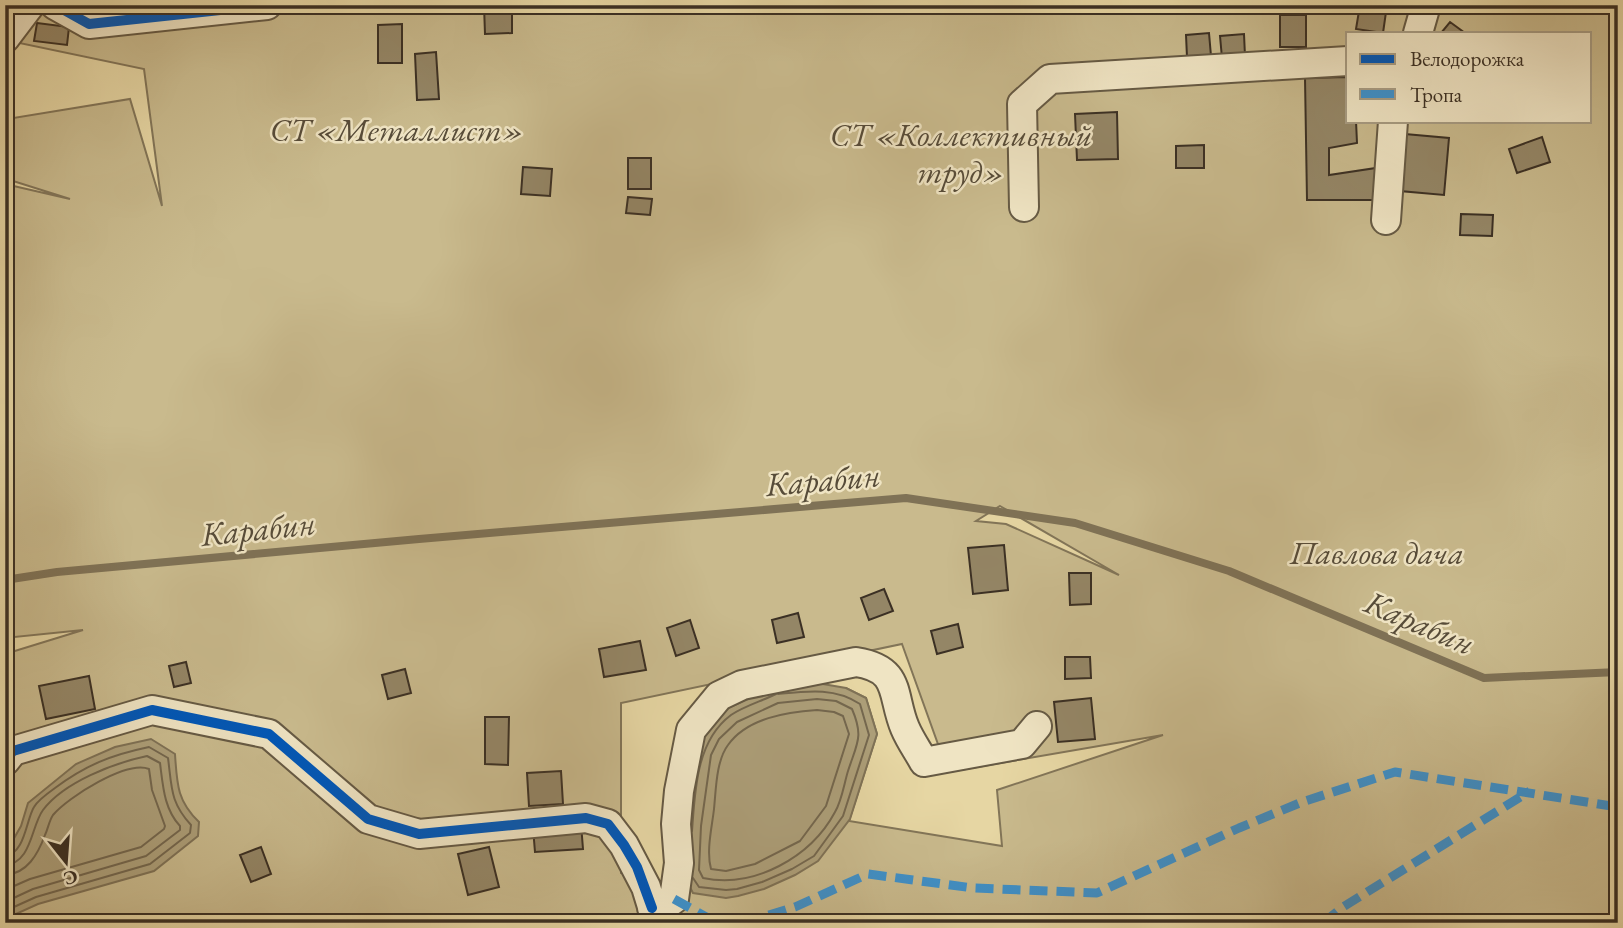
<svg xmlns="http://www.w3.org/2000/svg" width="1623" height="928" font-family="'EB Garamond',serif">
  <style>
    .green { fill: #c9ba8d; stroke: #827558; stroke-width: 2; fill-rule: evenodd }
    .water { fill: #ac9e78; stroke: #7f7256; stroke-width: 2 }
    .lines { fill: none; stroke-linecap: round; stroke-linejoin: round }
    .shore { stroke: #74674e; stroke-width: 2 }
    .stream { stroke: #7f7256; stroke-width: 8 }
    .building { fill: #948666; stroke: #3b3024; stroke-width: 2 }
    .minor-casing { stroke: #665a44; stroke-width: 32 }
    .minor { stroke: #efe4c3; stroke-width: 28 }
    .quiet { stroke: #3e91cb; stroke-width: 9; stroke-dasharray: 18 9; stroke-linecap: butt }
    .cycleway-casing { stroke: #efe4c3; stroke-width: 15 }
    .cycleway { stroke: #0057b8; stroke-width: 10 }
    .labels { text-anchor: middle; stroke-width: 5; stroke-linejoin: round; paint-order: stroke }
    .park-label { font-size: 32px; font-style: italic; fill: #574c39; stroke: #efe4c3 }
    .water-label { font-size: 33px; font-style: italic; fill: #574c39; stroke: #efe4c3 }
  </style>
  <rect width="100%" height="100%" fill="#e6d6a3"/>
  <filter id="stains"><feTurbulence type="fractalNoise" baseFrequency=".00286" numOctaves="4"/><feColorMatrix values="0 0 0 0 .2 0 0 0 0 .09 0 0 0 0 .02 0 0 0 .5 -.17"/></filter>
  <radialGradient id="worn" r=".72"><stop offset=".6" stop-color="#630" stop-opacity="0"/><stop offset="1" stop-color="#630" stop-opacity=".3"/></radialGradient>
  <!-- green -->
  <path class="green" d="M5 5H1618V923H5V654L83 630 5 638V184L70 199 13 181 7 119 130 99 162 206 144 69 5 40ZM1348 33H1590V121H1348ZM1000 506 1119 575 1006 524 976 521ZM902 644 948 772 1163 735 997 790 1002 846 849 821 877 734 866 698 846 688 805 699 708 892 621 873V703Z"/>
  <!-- water -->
  <path class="water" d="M817 683 846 688 866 698 877 734 850 819 818 861 795 875 764 889 738 896 726 898 693 893 683 874 690 790 706 729 728 708 775 687Z
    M151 739 175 754C177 784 177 801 199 822L198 836 154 871 38 904 5 919V854L21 826 28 803 76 764 115 747Z"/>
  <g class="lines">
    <!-- shore -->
    <path class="shore" d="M817 699 836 701 852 709C864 737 857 743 848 771 844 784 842 800 835 812 811 857 754 889 703 878L699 870 701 826 711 755 719 739 737 722 778 703Z
      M817 710 834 712 843 716 849 734 826 806 800 841 755 864 726 871 711 869C706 851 712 827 714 809 716 790 716 761 728 745 747 718 787 712 817 710Z
      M692 831C695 791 696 741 731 715 744 706 762 701 776 694
      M5 856C25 854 26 820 34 807 38 800 48 793 55 788 86 765 111 755 149 747L168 758C172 788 170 802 191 825L190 833 150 864 36 897 5 911
      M5 865C32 863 31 826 43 810 64 782 114 763 147 756L160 763C163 786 164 809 180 826V830L146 856 33 889 5 902
      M5 875C27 874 38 854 45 835 48 829 49 821 53 815 68 797 127 760 149 769L152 790 165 826 164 829 141 847 30 879 5 890
      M693 878 699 887 726 890 737 889 762 882 792 869 814 856 843 816 869 735 860 704C835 687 807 691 778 694"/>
    <!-- stream -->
    <path class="stream" d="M5 580 57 572 419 539 906 498 1075 523 1229 571 1484 678 1618 672"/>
  </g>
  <!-- building -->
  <path class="building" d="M484 5H512V33L485 34Z
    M1360 5H1387L1383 33 1356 29Z
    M1280 15H1306V47H1280Z
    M1450 22 1465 33H1441Z
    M37 23 69 27 67 45 34 41Z
    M402 24V63H378V25Z
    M1209 33 1211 56 1187 57 1186 35Z
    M1244 34 1245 56 1222 58 1220 36Z
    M436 52 439 99 417 100 415 54Z
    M1348 77V121H1356L1357 143 1329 148V175L1376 168 1377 200H1307L1305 78Z
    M1117 112 1118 159 1077 160 1075 114Z
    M1405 134 1449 138 1444 195 1400 191Z
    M1542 137 1550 162 1517 173 1509 149Z
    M1204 145V168H1176V146Z
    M628 158H651V189H628Z
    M523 167 552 169 550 196 521 194Z
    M628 197 652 199 650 215 626 213Z
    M1461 214 1493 215 1492 236 1460 235Z
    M1004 545 1008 590 973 594 968 548Z
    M1069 573H1091V604L1070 605Z
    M884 589 893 611 869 620 861 598Z
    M798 613 804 637 777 643 772 620Z
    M690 620 699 648 676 656 667 628Z
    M958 624 963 647 937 654 931 631Z
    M640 641 646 670 604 677 599 649Z
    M1065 657H1090L1091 678 1065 679Z
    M186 662 191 683 174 687 169 666Z
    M405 669 411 693 388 699 382 675Z
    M89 676 95 709 46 719 39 686Z
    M1091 698 1095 739 1058 742 1054 702Z
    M485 717H509L508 765 485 764Z
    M561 771 563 804 529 806 527 773Z
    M581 824 583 849 535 852 533 828Z
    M261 847 271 874 251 882 240 855Z
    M489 847 499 887 468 895 458 854Z"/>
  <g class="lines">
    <defs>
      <path id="minor" d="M55 5 89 24 267 5
        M1418 33 1426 5
        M5 38 30 5
        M1024 207 1022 104 1050 79 1348 61
        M1386 220 1393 121
        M5 761 13 751 152 710 269 734 368 819 419 834 586 818 608 824 624 845 646 887 657 923
        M652 908 667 904 674 899 679 863 676 824 679 791 691 730 719 696 742 685 856 662C902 669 891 695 905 728 910 740 918 751 924 762L1022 744 1037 726"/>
    </defs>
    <!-- minor casing -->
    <use href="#minor" class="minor-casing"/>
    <!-- minor -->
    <use href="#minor" class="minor"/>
    <!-- quiet -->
    <path class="quiet" d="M674 899 717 923
      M743 923 795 907 868 874 973 888 1097 893 1239 828 1302 802 1395 772 1618 807
      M1323 923 1343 907 1530 791"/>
    <defs>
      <path id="cycleway" d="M55 5 89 24 267 5
        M5 761 13 751 152 710 269 734 368 819 419 834 586 818 608 824 624 845 637 867 652 908"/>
    </defs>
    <!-- cycleway casing -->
    <use href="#cycleway" class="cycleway-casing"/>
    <!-- cycleway -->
    <use href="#cycleway" class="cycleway"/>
  </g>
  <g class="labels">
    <!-- park labels -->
    <g class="park-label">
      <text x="397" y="141">СТ «Металлист»</text>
      <text x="961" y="146">СТ «Коллективный<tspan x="961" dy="37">труд»</tspan></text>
      <text x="1377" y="564">Павлова дача</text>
    </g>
    <!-- water labels -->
    <g class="water-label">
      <text transform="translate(823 479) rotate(-5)" y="12">Карабин</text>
      <text transform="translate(258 528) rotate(-6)" y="12">Карабин</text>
      <text transform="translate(1420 622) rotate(23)" y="12">Карабин</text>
    </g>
  </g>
  <!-- margin -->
  <rect width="1623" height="928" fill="none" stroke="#e6d6a3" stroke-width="28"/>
  <rect x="7" y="7" width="1609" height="914" fill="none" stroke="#3b3024" stroke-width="3.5"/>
  <rect x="14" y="14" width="1595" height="900" fill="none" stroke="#3b3024" stroke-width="2"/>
  <!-- legend -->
  <rect x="1346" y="32" width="245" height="91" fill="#efe4c3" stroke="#a79c83" stroke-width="2"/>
  <rect x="1360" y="54" width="35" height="10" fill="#0057b8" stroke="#a79c83" stroke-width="2"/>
  <text x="1410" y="66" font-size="21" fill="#3b3024">Велодорожка</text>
  <rect x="1360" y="89" width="35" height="10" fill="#3e91cb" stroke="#a79c83" stroke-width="2"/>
  <text x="1410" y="102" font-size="21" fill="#3b3024">Тропа</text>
  <!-- north arrow -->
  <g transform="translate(66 862) rotate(163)" stroke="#efe4c3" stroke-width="5" paint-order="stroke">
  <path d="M0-5L12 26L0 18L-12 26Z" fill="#3b3024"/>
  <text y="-10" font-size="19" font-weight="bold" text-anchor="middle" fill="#3b3024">С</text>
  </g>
  <rect width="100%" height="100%" filter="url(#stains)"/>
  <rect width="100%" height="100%" fill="url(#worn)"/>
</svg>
